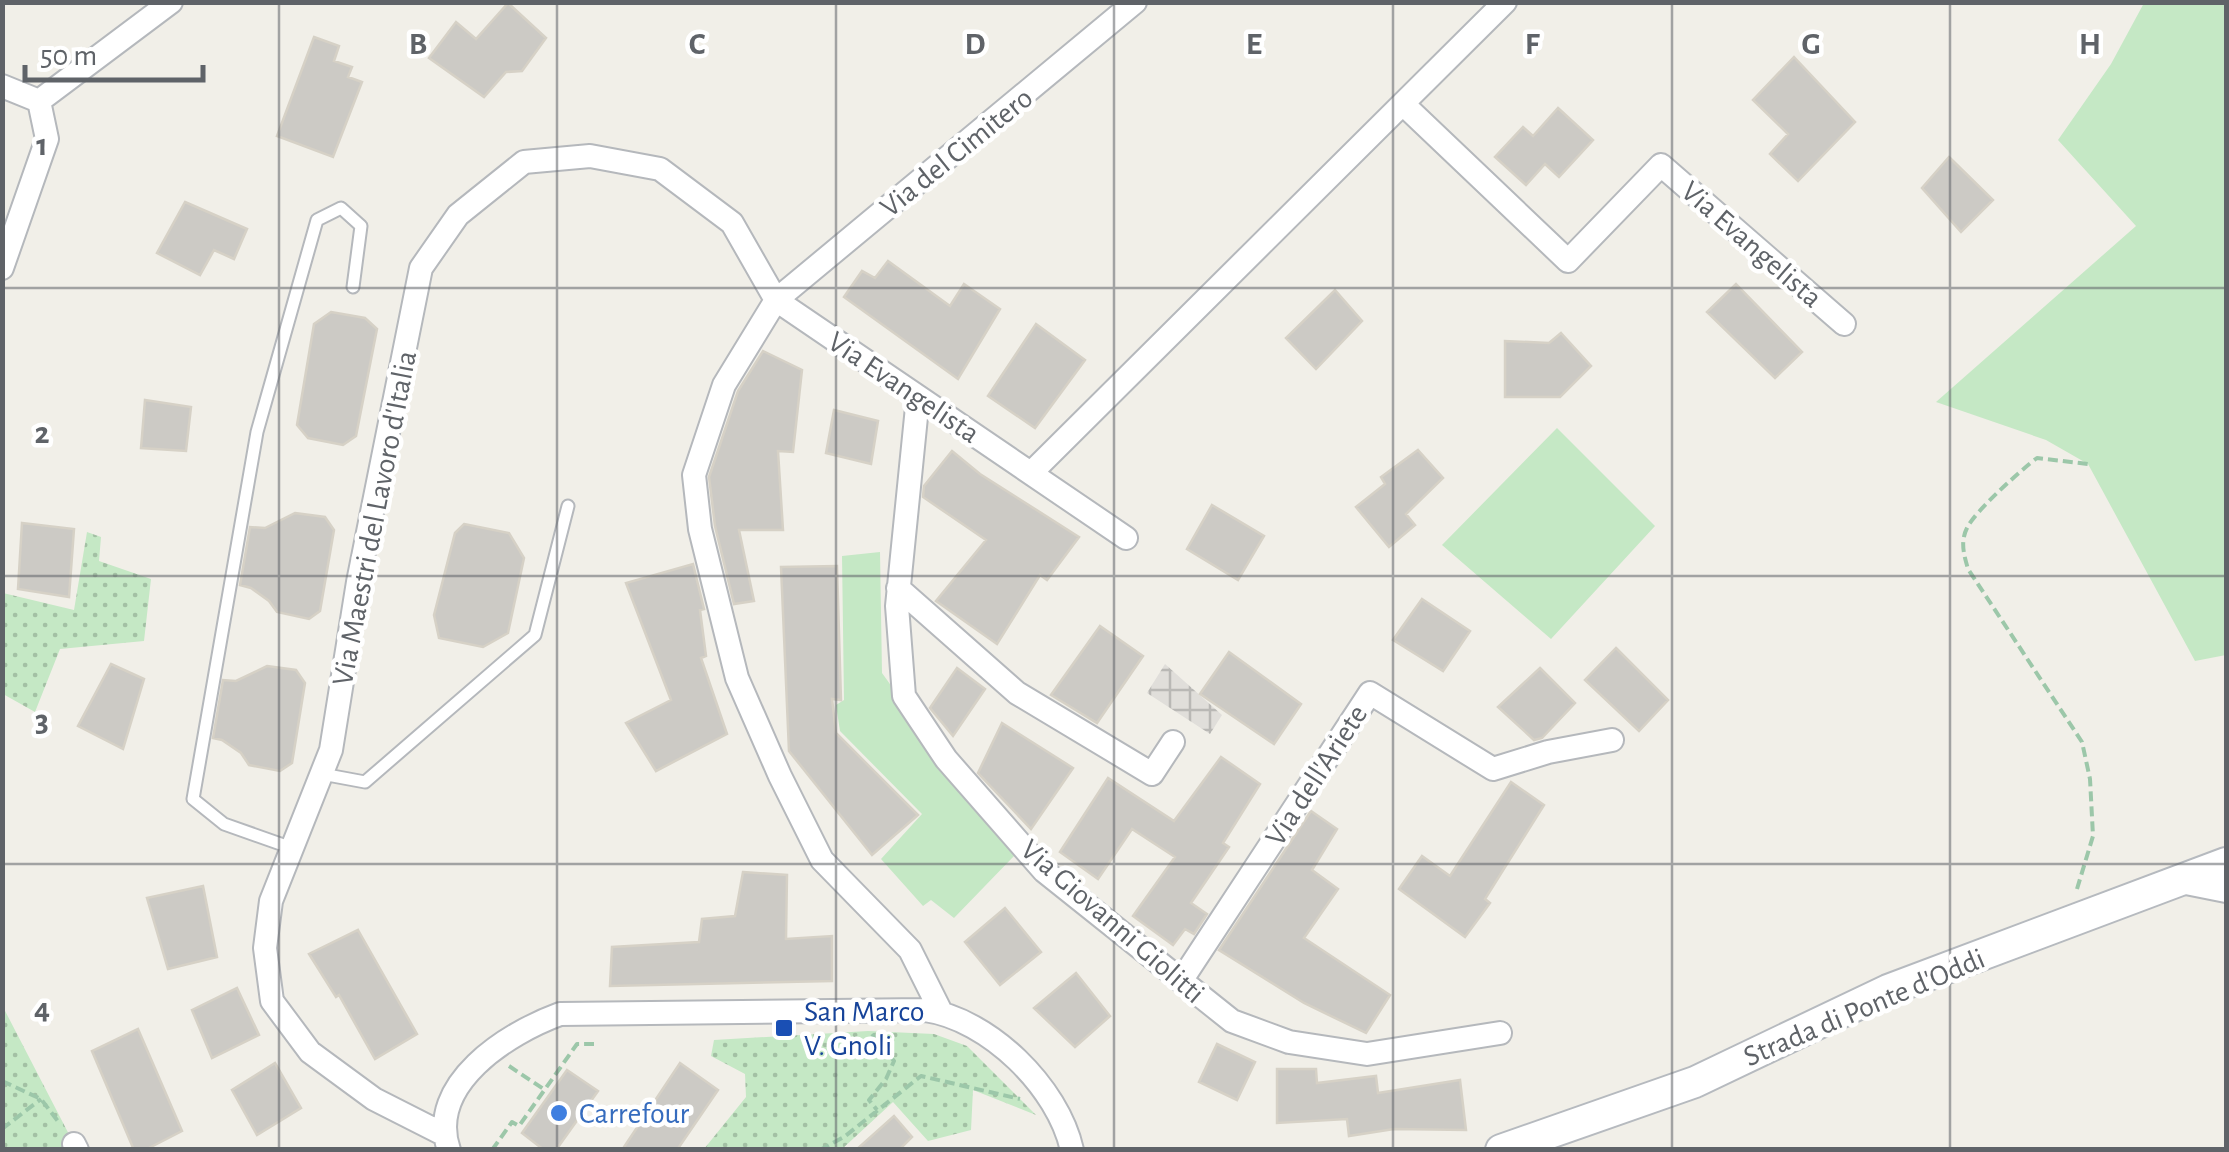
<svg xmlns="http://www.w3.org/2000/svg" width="2229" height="1152" font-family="'Alegreya Sans',sans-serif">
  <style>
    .industrial { fill: url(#industrial-grid) }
    .grass { fill: #c5e8c5 }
    .park { fill: url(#park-dots) }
    .building { fill: #cccac5; stroke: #d6d1c6; stroke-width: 2.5 }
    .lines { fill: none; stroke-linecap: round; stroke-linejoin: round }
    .lane-casing { stroke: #b5b8bc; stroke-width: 15 }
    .street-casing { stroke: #b5b8bc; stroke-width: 26 }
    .secondary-casing { stroke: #b6babf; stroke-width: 34 }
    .path { stroke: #9cc7a9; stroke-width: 4; stroke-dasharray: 10 5; stroke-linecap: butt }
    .lane { stroke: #fff; stroke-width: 11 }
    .street { stroke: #fff; stroke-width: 22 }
    .secondary { stroke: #fff; stroke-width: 30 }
    .grid { fill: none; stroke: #5f6368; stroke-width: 2.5; stroke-opacity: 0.55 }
    .transit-dot { fill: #1a4fb4; stroke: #fff; stroke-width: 4 }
    .shop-dot { fill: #3f7fe0; stroke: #fff; stroke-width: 4 }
    .labels { text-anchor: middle; stroke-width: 9; stroke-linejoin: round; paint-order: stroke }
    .street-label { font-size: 30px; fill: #5f6368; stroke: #fff }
    .transit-label { font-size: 30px; fill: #164399; stroke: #fff; text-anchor: start }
    .shop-label { font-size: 30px; fill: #366cbe; stroke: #fff; text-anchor: start }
    .grid-label { font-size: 32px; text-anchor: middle; font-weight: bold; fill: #5f6368; stroke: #fff; stroke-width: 9; stroke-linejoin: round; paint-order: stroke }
  </style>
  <defs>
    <pattern id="industrial-grid" width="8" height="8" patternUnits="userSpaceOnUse" patternTransform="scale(2.5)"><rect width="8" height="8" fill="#e0deda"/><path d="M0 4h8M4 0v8" fill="none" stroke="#b9b8b5"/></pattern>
    <pattern id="park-dots" width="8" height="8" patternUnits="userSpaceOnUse" patternTransform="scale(2.5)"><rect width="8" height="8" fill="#c5e8c5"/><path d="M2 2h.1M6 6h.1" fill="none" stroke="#a3c0a4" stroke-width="1.8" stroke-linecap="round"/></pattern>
  </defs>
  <rect width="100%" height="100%" fill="#f1efe8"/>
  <!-- industrial -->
  <path class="industrial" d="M1165 664 1222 715 1210 734 1147 693Z"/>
  <!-- grass -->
  <path class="grass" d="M2144 3H2226V655L2195 661 2088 464 2046 440 1936 402 2136 226 2058 140 2111 64Z
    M1557 428 1655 526 1551 639 1442 545Z
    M880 552 882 673 1014 856 954 918 931 900 923 906 881 859 922 814 840 731 836 705 844 700 842 556Z"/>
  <!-- park -->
  <path class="park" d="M87 532 101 537 99 561 151 579 144 641 60 649 35 712 3 694V593L74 610Z
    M2 1005 74 1144 63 1149H3Z
    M868 1031 934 1034 967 1046 1036 1115 973 1090 971 1130 928 1141 893 1102 842 1149H704L746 1097 745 1074 711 1056 714 1040Z"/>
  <!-- building -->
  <path class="building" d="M508 3 546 38 522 71 506 72 484 97 429 58 456 22 476 39Z
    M314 37 339 46 334 61 352 67 348 77 362 82 333 157 277 136Z
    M1794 57 1855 122 1798 181 1770 154 1788 134 1753 100Z
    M1558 108 1593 140 1559 177 1545 164 1526 185 1495 157 1523 127 1533 136Z
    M1949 157 1993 200 1961 232 1922 188Z
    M185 202 247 229 234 259 214 250 200 275 157 253Z
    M888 261 950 306 964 284 1000 309 958 379 844 297 862 271 875 278Z
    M1736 284 1802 352 1775 378 1707 312Z
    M1335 290 1362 321 1316 369 1286 338Z
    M331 312 365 318 377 329 356 436 343 445 308 438 297 425 314 324Z
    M1036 324 1085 360 1035 428 988 396Z
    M1561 333 1591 366 1560 397H1505V341L1549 343Z
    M763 351 802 370 793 452 778 451 783 530H739L754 601 734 604 715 526 709 477 738 391Z
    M145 400 191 407 186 451 141 448Z
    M834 410 878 421 871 464 826 453Z
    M1418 450 1443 478 1406 514 1415 525 1389 547 1356 507 1385 484 1381 477Z
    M952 451 980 474 1079 537 1047 580 1040 575 997 644 936 601 986 540 923 497 924 486Z
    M1212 505 1264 536 1238 580 1187 549Z
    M295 513 325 517 334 530 320 611 309 619 277 612 269 601 251 588 240 585 250 527 265 528Z
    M22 523 74 529 69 597 18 589Z
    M464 524 509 533 524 558 508 633 483 647 439 638 434 615 455 533Z
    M693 564 704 609 700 610 706 656 701 658 727 734 656 771 626 723 671 700 626 583Z
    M837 566 841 700 832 699 836 733 918 815 872 855 789 751 781 567Z
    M1422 599 1470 631 1443 671 1393 640Z
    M1100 626 1143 656 1097 723 1051 695Z
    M1616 648 1668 700 1639 731 1585 680Z
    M1229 652 1301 704 1274 744 1200 694Z
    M111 664 144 679 123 749 78 726Z
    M267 666 296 670 305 683 292 763 280 771 249 765 241 753 222 740 213 738 223 680 236 681Z
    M957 668 985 689 953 736 930 708Z
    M1540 668 1575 703 1542 738 1534 740 1498 707Z
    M1002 723 1073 768 1031 829 978 773Z
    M1221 757 1260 784 1223 843 1229 847 1191 903 1207 914 1194 934 1185 929 1173 945 1133 916 1175 857 1132 829 1098 879 1060 852 1108 778 1174 821Z
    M1511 782 1544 805 1485 899 1490 903 1465 937 1399 889 1422 856 1450 876Z
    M1311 811 1337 829 1312 870 1338 889 1304 938 1390 995 1366 1033 1304 1003 1219 950Z
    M743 872 787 875 786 939 832 936V981L610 986 612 947 699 942 702 919 735 916Z
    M203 886 217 957 168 969 147 898Z
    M1005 908 1041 952 1000 985 965 942Z
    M358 930 417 1034 375 1059 339 995 336 997 309 954Z
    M1076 973 1110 1016 1075 1047 1034 1008Z
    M237 988 259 1035 212 1058 192 1010Z
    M138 1029 182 1131 145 1150H134L92 1051Z
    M1217 1044 1255 1062 1237 1100 1199 1082Z
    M275 1063 301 1108 257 1135 232 1090Z
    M680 1063 718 1090 677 1150H622Z
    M1277 1069H1316L1317 1083 1376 1076 1378 1093 1460 1080 1466 1130 1394 1129 1349 1136 1347 1119 1277 1123Z
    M567 1070 598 1091 556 1150H544L522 1133Z
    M894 1116 912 1137 899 1150H856Z"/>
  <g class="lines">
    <defs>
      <path id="lane" d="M322 774 365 782 535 635 568 506
        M292 848 224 824 193 799 257 432 317 220 341 208 361 226 353 287"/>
      <path id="street" d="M2 86 39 101 47 139 2 268
        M39 101 171 2
        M1403 104 1568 261 1661 165 1844 324
        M918 397 897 606 904 696 946 759 1044 871 1232 1021 1289 1042 1367 1054 1500 1033
        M1031 473 1505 2
        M898 588 1017 693 1152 774 1173 742
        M2176 881 2226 891
        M1181 981 1370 693 1493 769 1548 752 1612 740
        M941 1012 910 950 822 860 780 776 737 678 700 529 694 475 724 385 776 300 1135 2
        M443 1134 374 1099 310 1052 272 1001 265 948 271 901 331 750 358 582 421 268 458 215 524 162 590 156 660 169 732 223 776 300 1126 538
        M74 1144 77 1150
        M449 1150C426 1084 508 1033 560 1014L925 1010C989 1019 1058 1087 1072 1150"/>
      <path id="secondary" d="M1501 1150 1695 1082 1888 990 2226 863"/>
    </defs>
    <!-- lane casing -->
    <use href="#lane" class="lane-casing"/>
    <!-- street casing -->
    <use href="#street" class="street-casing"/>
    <!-- secondary casing -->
    <use href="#secondary" class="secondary-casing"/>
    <!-- path -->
    <path class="path" d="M2077 889 2093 836 2090 779 2082 742 1968 569C1964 555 1960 542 1967 528 1975 511 2021 470 2037 458L2088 464
      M872 1034 894 1061 886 1079 869 1100 877 1110
      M509 1066 545 1090
      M2 1081 41 1099 60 1124
      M2 1129 41 1099
      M492 1150 512 1122 519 1126 577 1044H594
      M820 1150 844 1137 921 1076 1020 1099"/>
    <!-- lane -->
    <use href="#lane" class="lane"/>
    <!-- street -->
    <use href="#street" class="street"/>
    <!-- secondary -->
    <use href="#secondary" class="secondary"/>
  </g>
  <!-- grid -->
  <path class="grid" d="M279 2V1150M557 2V1150M836 2V1150M1114 2V1150M1393 2V1150M1672 2V1150M1950 2V1150M2 288H2226M2 576H2226M2 864H2226"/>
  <!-- markers -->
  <rect class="transit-dot" x="774" y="1018" width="20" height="20" rx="5"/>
  <circle class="shop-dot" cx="559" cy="1113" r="10"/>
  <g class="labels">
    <!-- street labels -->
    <g class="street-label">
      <text transform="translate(956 152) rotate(-39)" y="10">Via del Cimitero</text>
      <text transform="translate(1752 244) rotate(41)" y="10">Via Evangelista</text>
      <text transform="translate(904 387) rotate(34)" y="10">Via Evangelista</text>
      <text transform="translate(374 518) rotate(-79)" y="10">Via Maestri del Lavoro d'Italia</text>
      <text transform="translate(1316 775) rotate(-57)" y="10">Via dell'Ariete</text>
      <text transform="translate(1113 921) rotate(41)" y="10">Via Giovanni Giolitti</text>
      <text transform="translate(1864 1007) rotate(-23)" y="10">Strada di Ponte d'Oddi</text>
    </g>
    <!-- transit labels -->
    <g class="transit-label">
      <text x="804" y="1021">San Marco<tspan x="804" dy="34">V. Gnoli</tspan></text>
    </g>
    <!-- shop labels -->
    <g class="shop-label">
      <text x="579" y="1123">Carrefour</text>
    </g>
  </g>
  <g class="grid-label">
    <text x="418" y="54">B</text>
    <text x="697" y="54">C</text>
    <text x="975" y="54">D</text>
    <text x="1254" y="54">E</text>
    <text x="1532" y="54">F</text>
    <text x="1811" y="54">G</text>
    <text x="2090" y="54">H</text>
    <text x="42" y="155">1</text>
    <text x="42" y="443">2</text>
    <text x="42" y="731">3</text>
    <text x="42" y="1019">4</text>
  </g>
  <!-- border -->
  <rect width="2229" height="1152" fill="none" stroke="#5f6368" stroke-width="10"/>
  <!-- scale -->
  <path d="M25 65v15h178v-15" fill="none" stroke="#5f6368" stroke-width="5"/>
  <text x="40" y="65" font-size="30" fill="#5f6368" stroke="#ffffff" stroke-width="8" paint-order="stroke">50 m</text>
</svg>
